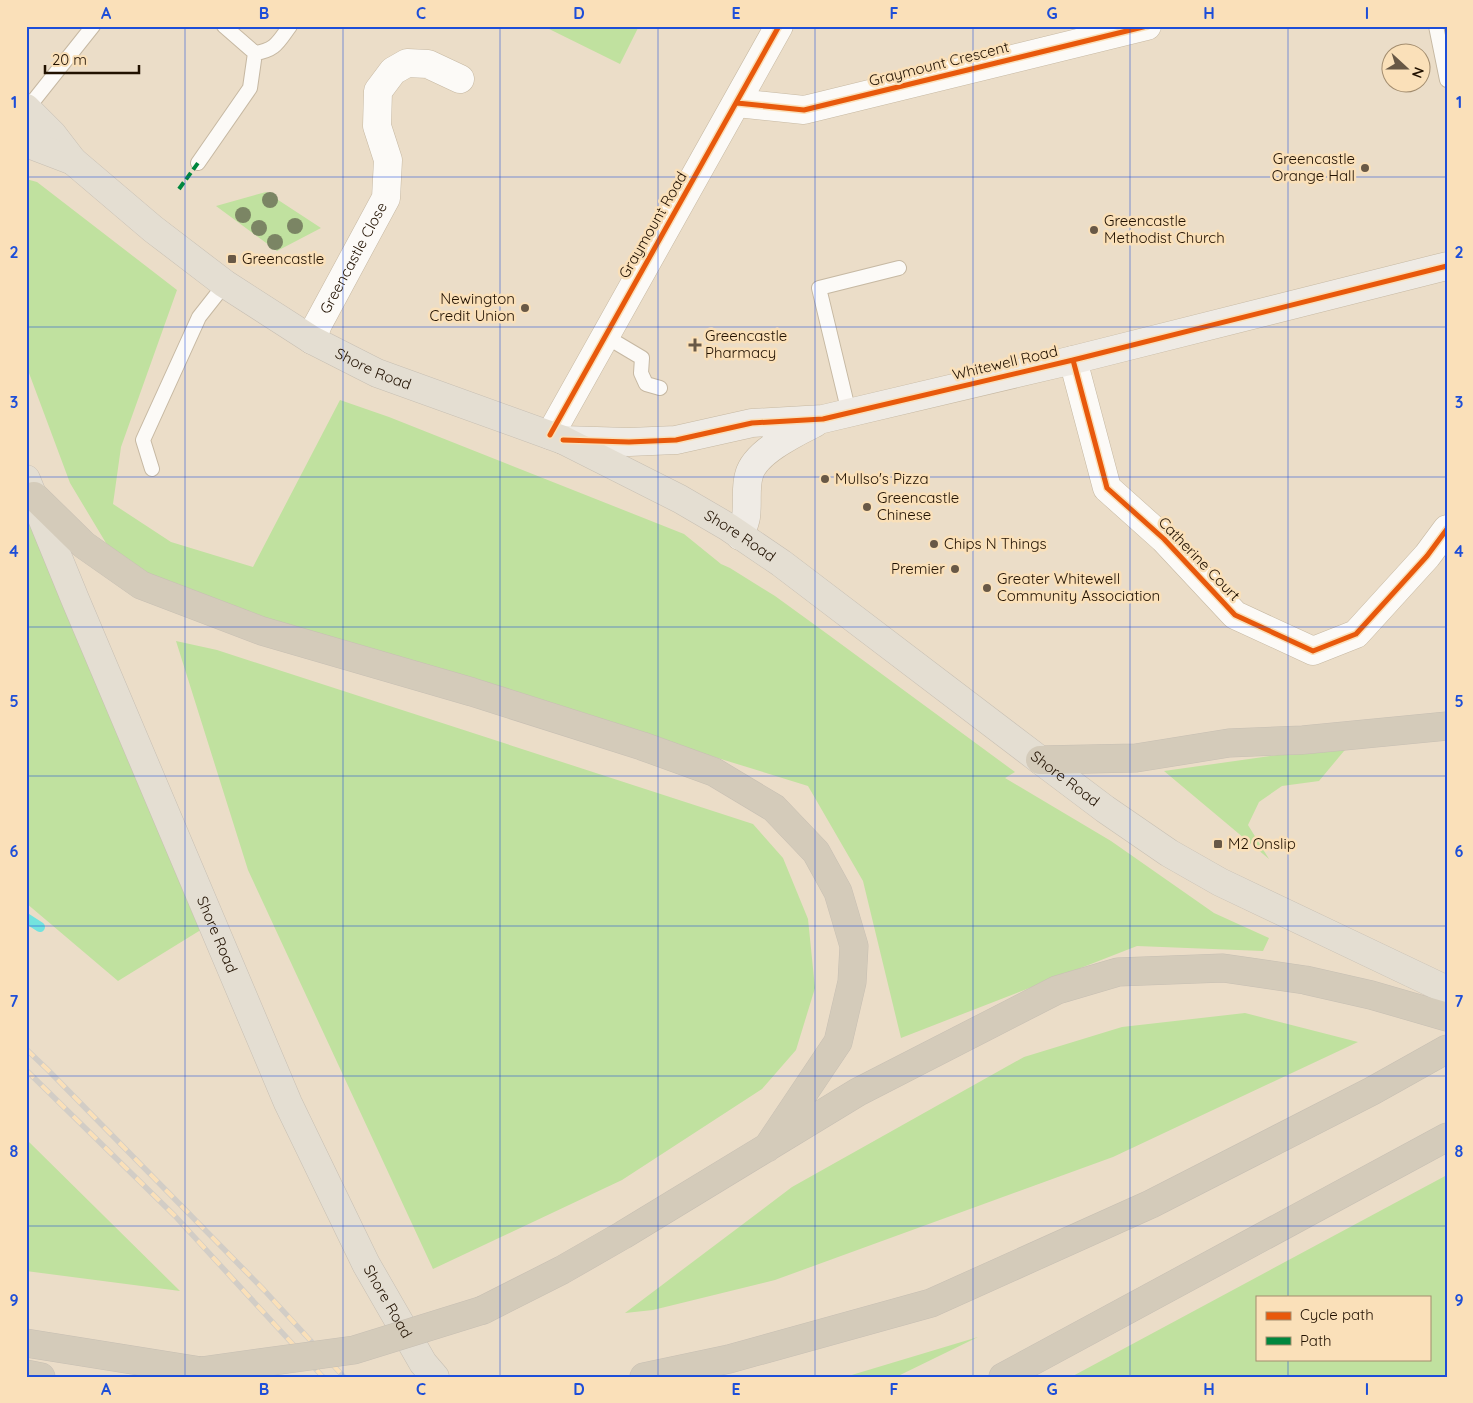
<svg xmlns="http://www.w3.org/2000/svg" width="1473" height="1403" font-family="Quicksand,sans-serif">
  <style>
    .green { fill: #c0e19f; fill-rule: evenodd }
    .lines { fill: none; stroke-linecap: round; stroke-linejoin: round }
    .stream { stroke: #73e3de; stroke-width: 10 }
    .lane-casing { stroke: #c6b8a2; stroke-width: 16 }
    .street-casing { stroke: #c6b8a2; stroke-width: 29 }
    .secondary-casing { stroke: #c6b8a2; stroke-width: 29 }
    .primary-casing { stroke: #c7bfb3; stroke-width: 29 }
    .highway-casing { stroke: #c7bfb3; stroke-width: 29 }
    .lane { stroke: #fcfaf7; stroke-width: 14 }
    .street { stroke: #fcfaf7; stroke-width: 28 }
    .secondary { stroke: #efebe5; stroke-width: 28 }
    .primary { stroke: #e4ded2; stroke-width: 28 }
    .highway { stroke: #d4cbba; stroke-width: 28 }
    .rail-casing { stroke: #d2cdc6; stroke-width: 5.5 }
    .rail { stroke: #fae0b9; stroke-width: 4; stroke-dasharray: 11; stroke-linecap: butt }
    .highway-bridge-casing { stroke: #c7bfb3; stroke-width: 29; stroke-linecap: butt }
    .highway-bridge { stroke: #d4cbba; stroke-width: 28 }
    .quiet { stroke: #00873e; stroke-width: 4; stroke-dasharray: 8 4; stroke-linecap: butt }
    .cycleway-casing { stroke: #fae0b9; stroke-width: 8 }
    .cycleway { stroke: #e8590c; stroke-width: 5 }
    .tree { fill: #7b8564 }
    .grid { fill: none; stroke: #1d4ed8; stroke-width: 1; stroke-opacity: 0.55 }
    .poi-dot { fill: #685846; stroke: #fae0b9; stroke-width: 2 }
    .labels { text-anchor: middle; stroke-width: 5; stroke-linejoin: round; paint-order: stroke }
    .street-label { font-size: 15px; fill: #211100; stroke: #fae0b9 }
    .poi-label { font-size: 15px; fill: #211100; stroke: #fae0b9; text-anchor: start }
    .neatline { fill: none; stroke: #1d4ed8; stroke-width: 2 }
    .grid-label { font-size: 16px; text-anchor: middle; font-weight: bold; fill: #1d4ed8 }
  </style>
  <rect width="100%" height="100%" fill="#ebddc8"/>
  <!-- green -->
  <path class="green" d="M543 26H639L620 64Z
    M26 179 37 182 177 290 121 447 113 504 171 542 253 567 340 400 389 417 684 534 721 564 730 568 775 596 826 633 1015 772 1005 778 1111 841 1214 913 1269 938 1263 951 1137 946 901 1038 863 881 808 786 250 613 118 563 70 483 26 365Z
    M266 192 321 228 277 251 216 206Z
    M26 500 212 923 118 981 26 903Z
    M176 641 217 650 753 824 783 858 808 919 815 988 796 1050 762 1089 622 1180 433 1269 248 870Z
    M1349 745 1319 781 1282 786 1259 802 1248 825 1269 859 1164 771Z
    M1245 1013 1358 1042 1113 1157 775 1280 653 1310 625 1313 792 1187 1024 1057 1122 1027Z
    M26 1139 180 1291 26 1271Z
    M1447 1175V1377H1071ZM1257 1297H1429V1359H1257Z
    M978 1337 896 1377H845Z"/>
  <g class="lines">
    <!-- stream -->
    <path class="stream" d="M26 918 40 927"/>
    <defs>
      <path id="lane" d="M1436 26 1447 80
        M255 53C276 50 278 42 290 26
        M27 109 93 26
        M198 163 250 88 255 53 224 26
        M605 336 642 358 641 373 646 384 660 388
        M849 413 819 288 899 268
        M152 469 143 440 199 317 225 284"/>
      <g id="street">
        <path d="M737 103 804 110 1147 26"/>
        <path id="s1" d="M312 340 318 324 386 198 388 160 377 126 378 91 393 71 407 63 428 64 460 79"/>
        <path d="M1073 360 1107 488 1164 539 1235 615 1313 651 1356 634 1427 556 1447 529"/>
        <path d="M550 435 779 26"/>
      </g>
      <path id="secondary" d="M563 440 629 442 676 440 752 423 823 419 1073 360 1447 266
        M740 536C742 530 745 523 746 517 748 503 745 488 749 475 755 452 795 433 815 423"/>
      <g id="primary">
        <path id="s2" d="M26 108 53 135 73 161 153 229 225 284 312 340 377 373 563 440 680 499 728 527 781 563 1040 760 1105 809 1169 853 1220 882 1447 990"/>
        <path d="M26 145H31L73 161"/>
        <path id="s3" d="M26 479 75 599 288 1103 366 1264 423 1363 435 1377"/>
      </g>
      <path id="highway" d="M34 496 84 545 141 585 262 631 472 692 642 746 714 772 774 808 816 852 838 892 854 946 852 982 838 1042 767 1148
        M1040 760 1136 758 1229 743 1303 740 1447 726
        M483 1310 562 1270 623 1235 858 1092 1057 990 1118 972 1223 968 1305 980 1371 995 1447 1017
        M26 1343 201 1371
        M26 1374 41 1377
        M644 1377 729 1359 931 1303 1151 1204 1372 1091 1447 1049
        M1003 1377 1447 1137"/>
    </defs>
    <!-- lane casing -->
    <use href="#lane" class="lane-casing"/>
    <!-- street casing -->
    <use href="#street" class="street-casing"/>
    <!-- secondary casing -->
    <use href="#secondary" class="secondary-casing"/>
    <!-- primary casing -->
    <use href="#primary" class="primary-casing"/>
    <!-- highway casing -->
    <use href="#highway" class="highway-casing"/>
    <!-- lane -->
    <use href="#lane" class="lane"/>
    <!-- street -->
    <use href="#street" class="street"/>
    <!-- secondary -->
    <use href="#secondary" class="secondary"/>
    <!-- primary -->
    <use href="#primary" class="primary"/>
    <!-- highway -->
    <use href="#highway" class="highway"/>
    <defs>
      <path id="rail" d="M26 1049 48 1070 264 1290 344 1377
        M26 1070 175 1216 323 1377"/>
    </defs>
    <!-- rail casing -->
    <use href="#rail" class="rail-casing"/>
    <!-- rail -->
    <use href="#rail" class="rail"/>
    <defs>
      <path id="highway-bridge" d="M201 1371 354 1350 483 1310"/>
    </defs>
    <!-- highway-bridge casing -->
    <use href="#highway-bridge" class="highway-bridge-casing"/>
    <!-- highway-bridge -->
    <use href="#highway-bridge" class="highway-bridge"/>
    <!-- quiet -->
    <path class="quiet" d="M179 189 198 163"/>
    <defs>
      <path id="cycleway" d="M737 103 804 110 1147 26
        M1073 360 1107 488 1164 539 1235 615 1313 651 1356 634 1427 556 1447 529
        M550 435 779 26
        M563 440 629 442 676 440 752 423 823 419 1073 360 1447 266"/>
    </defs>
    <!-- cycleway casing -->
    <use href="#cycleway" class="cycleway-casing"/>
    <!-- cycleway -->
    <use href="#cycleway" class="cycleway"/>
  </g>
  <!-- trees -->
  <g class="tree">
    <circle cx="270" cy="200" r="8"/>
    <circle cx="243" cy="215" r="8"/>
    <circle cx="295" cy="226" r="8"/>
    <circle cx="259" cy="228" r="8"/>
    <circle cx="275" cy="242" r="8"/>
  </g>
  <!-- grid -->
  <path class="grid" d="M185 26V1377M343 26V1377M500 26V1377M658 26V1377M815 26V1377M973 26V1377M1130 26V1377M1288 26V1297M26 177H1447M26 327H1447M26 477H1447M26 627H1447M26 776H1447M26 926H1447M26 1076H1447M26 1226H1447M1288 1359V1377"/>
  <!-- markers -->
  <g class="poi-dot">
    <circle cx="1365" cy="168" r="5"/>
    <circle cx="1094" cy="230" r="5"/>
    <rect x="227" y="254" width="10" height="10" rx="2.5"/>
    <circle cx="525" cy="308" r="5"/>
    <path d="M692.5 337.5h5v5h5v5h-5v5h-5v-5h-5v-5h5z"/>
    <circle cx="825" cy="479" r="5"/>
    <circle cx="867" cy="507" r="5"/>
    <circle cx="934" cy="544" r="5"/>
    <circle cx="955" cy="569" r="5"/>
    <circle cx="987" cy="588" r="5"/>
    <rect x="1213" y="839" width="10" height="10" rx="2.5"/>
  </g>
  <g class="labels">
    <!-- street labels -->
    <g class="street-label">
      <text transform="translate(939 64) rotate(-14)" y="5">Graymount Crescent</text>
      <text transform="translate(653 225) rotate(-60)" y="5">Graymount Road</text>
      <text dy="5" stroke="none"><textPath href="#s1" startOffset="92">Greencastle Close</textPath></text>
      <text transform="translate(1005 363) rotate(-13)" y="5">Whitewell Road</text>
      <text dy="5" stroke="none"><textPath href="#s2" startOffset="438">Shore Road</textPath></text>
      <text dy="5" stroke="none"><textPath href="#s2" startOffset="842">Shore Road</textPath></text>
      <text transform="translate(1199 559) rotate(46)" y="5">Catherine Court</text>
      <text dy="5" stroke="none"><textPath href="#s2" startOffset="1248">Shore Road</textPath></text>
      <text dy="5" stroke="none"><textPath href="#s3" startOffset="494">Shore Road</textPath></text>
      <text dy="5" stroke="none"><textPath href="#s3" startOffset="899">Shore Road</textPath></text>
    </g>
    <!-- poi labels -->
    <g class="poi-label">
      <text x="1355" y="164" text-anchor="end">Greencastle<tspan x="1355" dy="17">Orange Hall</tspan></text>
      <text x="1104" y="226">Greencastle<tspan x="1104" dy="17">Methodist Church</tspan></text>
      <text x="242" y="264">Greencastle</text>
      <text x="515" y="304" text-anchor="end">Newington<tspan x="515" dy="17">Credit Union</tspan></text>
      <text x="705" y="341">Greencastle<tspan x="705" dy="17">Pharmacy</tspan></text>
      <text x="835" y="484">Mullso's Pizza</text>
      <text x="877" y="503">Greencastle<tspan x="877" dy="17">Chinese</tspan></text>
      <text x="944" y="549">Chips N Things</text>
      <text x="945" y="574" text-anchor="end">Premier</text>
      <text x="997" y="584">Greater Whitewell<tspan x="997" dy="17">Community Association</tspan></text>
      <text x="1228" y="849">M2 Onslip</text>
    </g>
  </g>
  <!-- border -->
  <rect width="1473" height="1403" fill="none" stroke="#fae0b9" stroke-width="55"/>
  <!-- legend -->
  <rect x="1256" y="1296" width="175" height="65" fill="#fae0b9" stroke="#a38d6f"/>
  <rect x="1266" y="1312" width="25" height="8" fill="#e8590c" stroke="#a38d6f"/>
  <text x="1300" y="1320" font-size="15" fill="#211100">Cycle path</text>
  <rect x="1266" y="1337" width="25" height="8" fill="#00873e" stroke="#a38d6f"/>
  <text x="1300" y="1346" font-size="15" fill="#211100">Path</text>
  <!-- north arrow -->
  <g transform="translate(1406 68) rotate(111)"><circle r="24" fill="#fae0b9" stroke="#a38d6f"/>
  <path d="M0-4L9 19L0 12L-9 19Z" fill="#685846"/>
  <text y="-8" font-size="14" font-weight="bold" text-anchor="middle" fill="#211100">N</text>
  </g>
  <!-- scale -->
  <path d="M45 65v8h94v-8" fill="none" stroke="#211100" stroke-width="2.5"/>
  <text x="52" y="65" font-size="15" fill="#211100" stroke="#fae0b9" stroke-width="4" paint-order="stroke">20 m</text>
  <rect x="28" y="28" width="1418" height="1348" class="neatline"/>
  <g class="grid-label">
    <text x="106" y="19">A</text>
    <text x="264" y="19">B</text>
    <text x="421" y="19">C</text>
    <text x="579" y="19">D</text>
    <text x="736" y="19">E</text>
    <text x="894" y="19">F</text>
    <text x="1052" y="19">G</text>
    <text x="1209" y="19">H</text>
    <text x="1367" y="19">I</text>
    <text x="14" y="108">1</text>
    <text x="1459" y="108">1</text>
    <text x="14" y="258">2</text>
    <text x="1459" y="258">2</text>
    <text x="14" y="408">3</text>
    <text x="1459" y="408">3</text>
    <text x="14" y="557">4</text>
    <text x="1459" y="557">4</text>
    <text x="14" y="707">5</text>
    <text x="1459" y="707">5</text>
    <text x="14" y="857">6</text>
    <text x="1459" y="857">6</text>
    <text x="14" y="1007">7</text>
    <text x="1459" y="1007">7</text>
    <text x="14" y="1157">8</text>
    <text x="1459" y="1157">8</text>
    <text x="14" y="1306">9</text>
    <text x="1459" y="1306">9</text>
    <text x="106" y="1395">A</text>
    <text x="264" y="1395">B</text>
    <text x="421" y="1395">C</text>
    <text x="579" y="1395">D</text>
    <text x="736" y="1395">E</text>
    <text x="894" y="1395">F</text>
    <text x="1052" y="1395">G</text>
    <text x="1209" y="1395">H</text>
    <text x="1367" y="1395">I</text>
  </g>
</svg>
